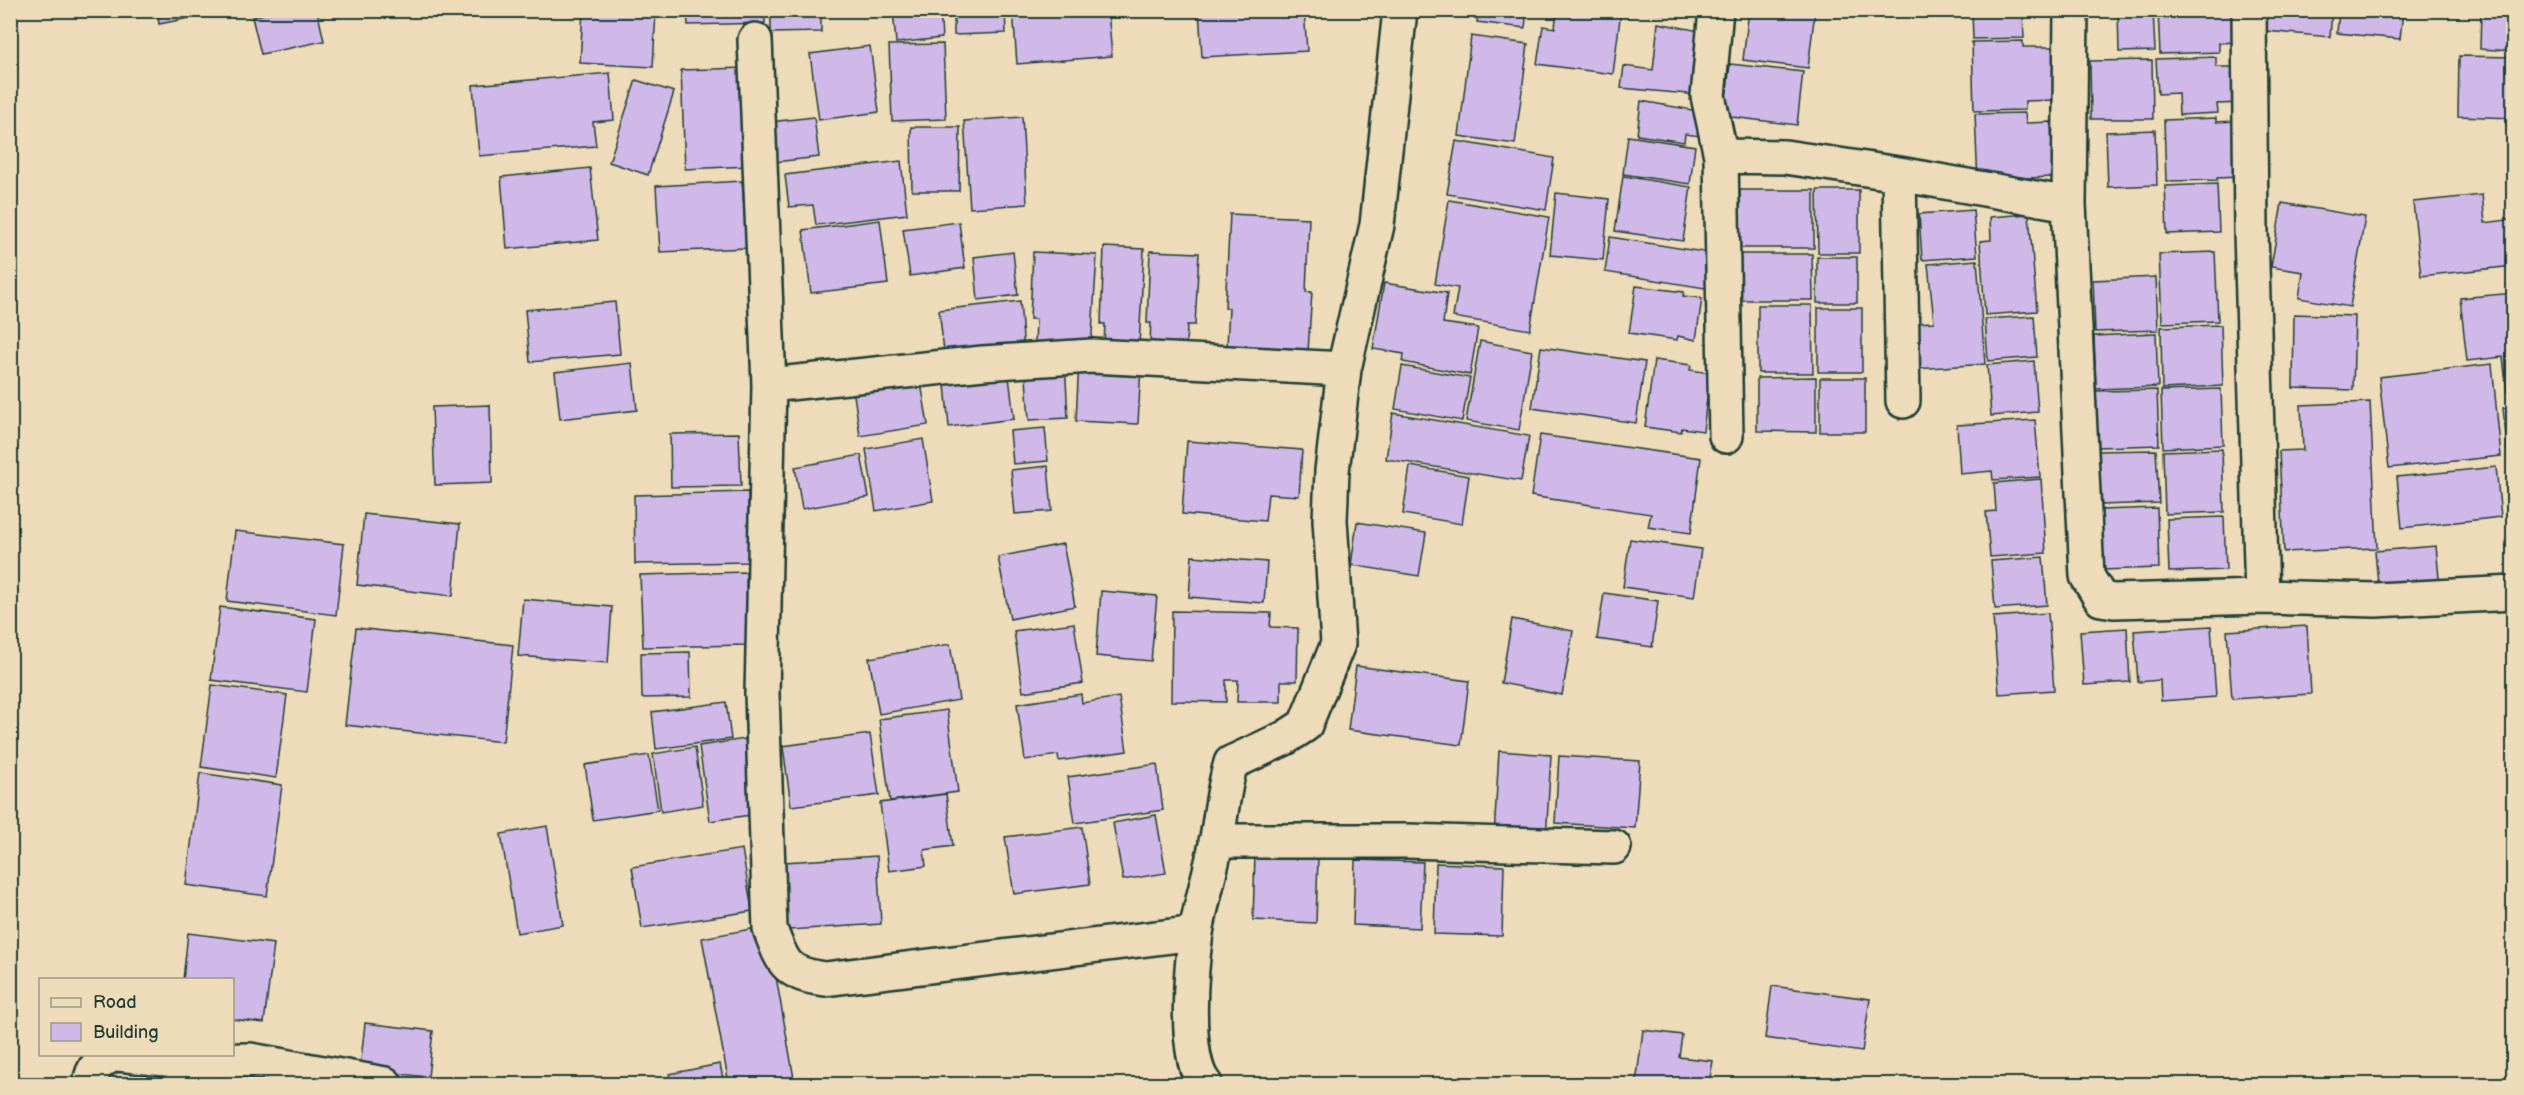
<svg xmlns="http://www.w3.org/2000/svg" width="2524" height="1095" font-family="'Balsamiq Sans',sans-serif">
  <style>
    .building { fill: #d0b9e9; stroke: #1f3d34; stroke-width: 1.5 }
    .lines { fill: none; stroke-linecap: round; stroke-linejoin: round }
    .minor-casing { stroke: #1f3d34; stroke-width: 38 }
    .minor { stroke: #eedbb9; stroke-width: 33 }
  </style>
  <rect width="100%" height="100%" fill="#eedbb9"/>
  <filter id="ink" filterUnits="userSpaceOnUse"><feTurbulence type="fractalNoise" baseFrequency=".0167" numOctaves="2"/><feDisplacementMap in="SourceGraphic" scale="12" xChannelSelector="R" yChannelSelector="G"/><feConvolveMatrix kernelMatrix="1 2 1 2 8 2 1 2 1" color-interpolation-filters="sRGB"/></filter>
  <g filter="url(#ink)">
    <!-- building -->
    <path class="building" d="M157 10H229L159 24Z
      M279 10H317L324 41 261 54 252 17Z
      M583 10H656L653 67 580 63Z
      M687 10H765V23L688 25Z
      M771 10H821V32L771 33Z
      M893 10H940L942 38 896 43Z
      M954 10H1005L1006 33 954 35Z
      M1013 10H1108L1112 56 1017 64Z
      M1199 10H1304L1307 51 1202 57Z
      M1478 10H1527L1525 28 1477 22Z
      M1557 10H1621L1613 74 1537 64 1543 26 1555 28Z
      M1629 10H1686L1685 17Z
      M1749 10 1815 11 1808 68 1743 60Z
      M1972 10H2023L2024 38 1973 39Z
      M2118 10H2153L2155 51 2119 52Z
      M2158 10H2237L2238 42 2219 43V52L2160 54Z
      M2268 10H2332L2330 37 2266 31Z
      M2339 10H2403L2400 39 2337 33Z
      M2481 11 2514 13V51L2480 49Z
      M1658 23 1705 32 1699 95 1621 88 1624 66 1653 70Z
      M1471 36 1528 44 1515 144 1459 136Z
      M2023 41V47H2053L2054 100 2025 101V110L1974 111 1972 42Z
      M943 44 946 119 892 121 889 45Z
      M870 46 879 112 819 120 810 54Z
      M2459 56 2514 57V118L2458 116Z
      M2216 57V67H2239L2240 103 2217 104 2218 113 2179 115 2178 93 2158 94 2156 59Z
      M2152 60 2153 119H2091L2090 61Z
      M1730 64 1803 72 1797 125 1724 116Z
      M744 68 749 166 685 169 681 70Z
      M610 73 614 120 593 122 596 146 479 156 473 85Z
      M636 80 674 92 648 175 609 162Z
      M1641 101 1704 112 1701 136 1685 134 1684 142 1637 135Z
      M2025 113 2026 123 2051 122 2053 177 2027 178V183L1978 184 1975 114Z
      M814 117 819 157 775 162 770 122Z
      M1022 117 1027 204 970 208 964 121Z
      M2216 118V122L2236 121 2239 177 2217 178V180L2166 181 2164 120Z
      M911 127H960L959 191H912Z
      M2155 130 2157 185 2108 187 2106 132Z
      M1628 136 1695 146 1690 184 1623 174Z
      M1456 141 1554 158 1546 210 1447 194Z
      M901 161 907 214 816 225 813 205 789 207 785 175Z
      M590 168 598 240 507 249 501 177Z
      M1623 176 1691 187 1683 241 1615 231Z
      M742 181 747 248 660 252 656 186Z
      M2217 184 2219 232 2167 234 2165 186Z
      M1740 190H1814V248H1740Z
      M1817 190H1859V253H1818Z
      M1556 193 1609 199 1603 260 1550 255Z
      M2482 195 2485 223 2514 219V266L2421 276 2413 202Z
      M1449 200 1549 217 1530 330 1453 317 1458 288 1435 284Z
      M2282 203 2365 217 2350 307 2299 298 2303 272 2271 267Z
      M1973 210 1977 256 1922 260 1919 214Z
      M1230 214 1309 218 1306 292H1312L1308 351 1227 346 1229 308H1225Z
      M2029 214 2037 311 1985 315 1980 241 1991 240 1990 217Z
      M880 220 888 284 811 293 803 230Z
      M959 222 965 268 910 276 903 229Z
      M1610 237 1716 254 1711 289 1605 272Z
      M1104 247 1144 249 1139 346 1104 345 1105 324H1101Z
      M1150 251 1199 253 1195 325H1187L1186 344 1150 342 1151 323H1147Z
      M1013 252 1018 295 978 300 974 257Z
      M1033 252 1097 255 1091 349 1035 346 1036 319H1030Z
      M2215 252 2218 321 2162 323 2159 254Z
      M1740 254H1812L1813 300H1740Z
      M1817 257H1857V303H1817Z
      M1977 260 1985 364 1916 369 1913 323 1934 322 1928 264Z
      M2156 277 2158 330 2095 332 2093 280Z
      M1384 283 1447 293 1443 323 1478 328 1470 375 1403 362 1404 354 1373 349Z
      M1636 286 1684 292 1683 296 1702 298 1696 340 1678 336 1677 340 1629 333Z
      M2514 293V393H2507L2503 357 2467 361 2460 298Z
      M1020 301 1024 351 945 359 939 310Z
      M615 302 620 354 530 362 525 310Z
      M1758 305H1812L1813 373H1758Z
      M1818 308H1862V372H1818Z
      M2294 314 2355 316 2353 390 2293 388Z
      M2034 316 2037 357 1988 361 1985 319Z
      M2221 325 2223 386 2162 389 2161 327Z
      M2156 333 2158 387 2096 389 2094 336Z
      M1480 341 1532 351 1519 430 1466 421Z
      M1541 347 1645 362 1636 423 1532 408Z
      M1079 360 1141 364 1138 424 1076 421Z
      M1654 360 1691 365 1690 370 1710 373 1703 431 1682 428 1681 432 1645 427Z
      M2034 361 2038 412 1991 416 1987 365Z
      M1065 362 1068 418 1029 420 1025 364Z
      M632 363 637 410 560 419 555 372Z
      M2492 364 2501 456 2389 468 2379 377Z
      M1402 366 1470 378 1462 421 1395 409Z
      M1008 368 1014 419 949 427 944 374Z
      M920 377 928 425 860 436 853 388Z
      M1816 377V432L1757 431V378Z
      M1820 378H1865V432H1820Z
      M2221 389 2223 445 2163 448 2161 391Z
      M2157 390 2159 445 2098 447 2096 391Z
      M2370 402 2377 548 2284 552 2279 451 2303 450 2301 405Z
      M490 405 492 483 435 485 432 407Z
      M2514 407V503H2513L2503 408Z
      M1393 413 1529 436 1521 481 1386 459Z
      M2035 420 2040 477 1993 480 1992 471 1960 474 1957 425Z
      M1045 428 1048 461 1013 464 1010 431Z
      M739 433 741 486 671 487 670 434Z
      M1540 435 1701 458 1691 533 1648 527 1651 514 1531 496Z
      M923 439 933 501 876 511 866 449Z
      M1187 441 1302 450 1299 496 1268 494 1265 521 1182 514Z
      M2222 449 2224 512 2165 514 2163 451Z
      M2156 450 2159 503 2100 505 2097 451Z
      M861 455 869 497 802 509 795 467Z
      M1048 466 1052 511 1015 514 1011 470Z
      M1410 466 1469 476 1462 524 1403 514Z
      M2496 467 2501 517 2402 528 2397 477Z
      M2041 479 2046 553 1990 557 1986 512 1996 511 1994 483Z
      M748 492 749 562 635 564 634 495Z
      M2157 508 2159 568 2102 570 2101 510Z
      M364 514 460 524 453 596 357 585Z
      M2224 517 2226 570 2169 572 2167 519Z
      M1357 522 1426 533 1419 576 1351 565Z
      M235 531 344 544 336 615 227 601Z
      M1630 539 1701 549 1694 597 1623 587Z
      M1063 544 1075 606 1010 619 998 557Z
      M2436 546 2440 589 2379 594 2375 551Z
      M1192 556 1267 562 1264 603 1189 597Z
      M2043 557 2047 605 1995 609 1991 561Z
      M746 572 748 645 643 647 640 575Z
      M1101 591 1157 596 1151 661 1096 656Z
      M1604 593 1658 601 1652 647 1597 639Z
      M523 599 612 607 608 663 518 656Z
      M220 607 316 619 307 692 211 680Z
      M1172 611 1271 613 1270 627 1298 628 1297 681H1281V702H1237L1238 680H1226V702L1171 701Z
      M2048 613 2054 690 1999 694 1993 617Z
      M1512 619 1573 631 1562 695 1501 683Z
      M1074 623 1083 683 1023 692 1014 631Z
      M2211 626 2216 697 2161 701 2160 680 2138 682 2134 631Z
      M2307 626 2311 694 2232 699 2227 631Z
      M356 628 513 645 503 742 345 725Z
      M2127 628 2130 682 2084 685 2080 631Z
      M950 644 959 700 879 714 869 658Z
      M690 652 691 697 642 698 641 653Z
      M1356 666 1469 681 1461 745 1348 730Z
      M212 685 287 695 276 778 201 767Z
      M1081 694 1082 703 1119 697 1127 751 1059 761 1058 755 1025 760 1017 704Z
      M726 702 731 739 656 749 652 712Z
      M947 710 958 792 890 801 879 719Z
      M870 734 879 795 791 806 783 746Z
      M745 739 757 814 710 821 699 746Z
      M695 747 703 805 661 812 653 754Z
      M1499 751 1551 755 1546 840 1494 837Z
      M649 755 658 810 593 820 585 765Z
      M1559 756 1640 761 1635 828 1555 823Z
      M1157 764 1163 810 1075 823 1068 777Z
      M200 773 282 785 267 896 186 885Z
      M946 794 953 846 924 850 926 866 889 871 880 803Z
      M1156 815 1166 873 1123 880 1113 823Z
      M547 826 563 925 517 933 501 834Z
      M1082 827 1090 884 1014 894 1005 837Z
      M742 849 752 911 642 928 632 867Z
      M1255 855 1318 857 1316 923 1253 920Z
      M877 856 881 924 774 931 769 863Z
      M1355 860 1423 862 1420 928 1353 925Z
      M1436 863 1504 866 1502 936 1434 934Z
      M767 926 795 1084H729L702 938Z
      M188 933 274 944 264 1023 232 1019V980H183Z
      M1772 986 1870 999 1862 1052 1765 1038Z
      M365 1023 433 1031 428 1077 360 1070Z
      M1643 1030 1682 1035 1679 1057 1713 1061 1709 1084H1636Z
      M720 1064 724 1084H671L669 1074Z
      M202 1071 280 1079 279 1084H200Z"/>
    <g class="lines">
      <defs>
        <path id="minor" d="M1716 10 1708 96 1721 156
          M2071 10 2069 204 2087 576 2101 599 2114 601 2262 597 2376 600 2514 593
          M2249 10 2251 232 2262 597
          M755 40 769 385 762 694 770 929C783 964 786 974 825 979L1196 933
          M1899 174 1903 401
          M769 385 983 363 1092 356 1344 369
          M1726 436 1721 156 1785 157 1899 174 2069 204
          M1216 841H1407L1614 847
          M118 1054 184 1061 182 1084
          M184 1061 250 1060 385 1084
          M90 1084C92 1068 100 1059 116 1054
          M1205 1084C1183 1058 1191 968 1196 933 1201 903 1210 874 1216 844 1221 817 1223 790 1231 763L1285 738 1305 725 1338 644 1330 520 1332 471 1344 369 1377 225 1400 10"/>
      </defs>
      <!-- minor casing -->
      <use href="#minor" class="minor-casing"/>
      <!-- minor -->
      <use href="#minor" class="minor"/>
    </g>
  </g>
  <!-- margin -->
  <rect width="2524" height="1095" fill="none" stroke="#eedbb9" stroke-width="36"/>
  <rect x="18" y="18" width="2488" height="1059" fill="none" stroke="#1f3d34" stroke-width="2" filter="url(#ink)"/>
  <!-- legend -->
  <rect x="39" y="978" width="195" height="78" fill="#eedbb9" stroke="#9b9c84" stroke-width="1.5"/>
  <rect x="51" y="998" width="30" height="9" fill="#eedbb9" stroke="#9b9c84" stroke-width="1.5"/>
  <text x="93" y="1008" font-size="18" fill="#1f3d34">Road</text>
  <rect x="51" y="1023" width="30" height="18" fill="#d0b9e9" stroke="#9b9c84" stroke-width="1.5"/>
  <text x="93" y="1038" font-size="18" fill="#1f3d34">Building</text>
</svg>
